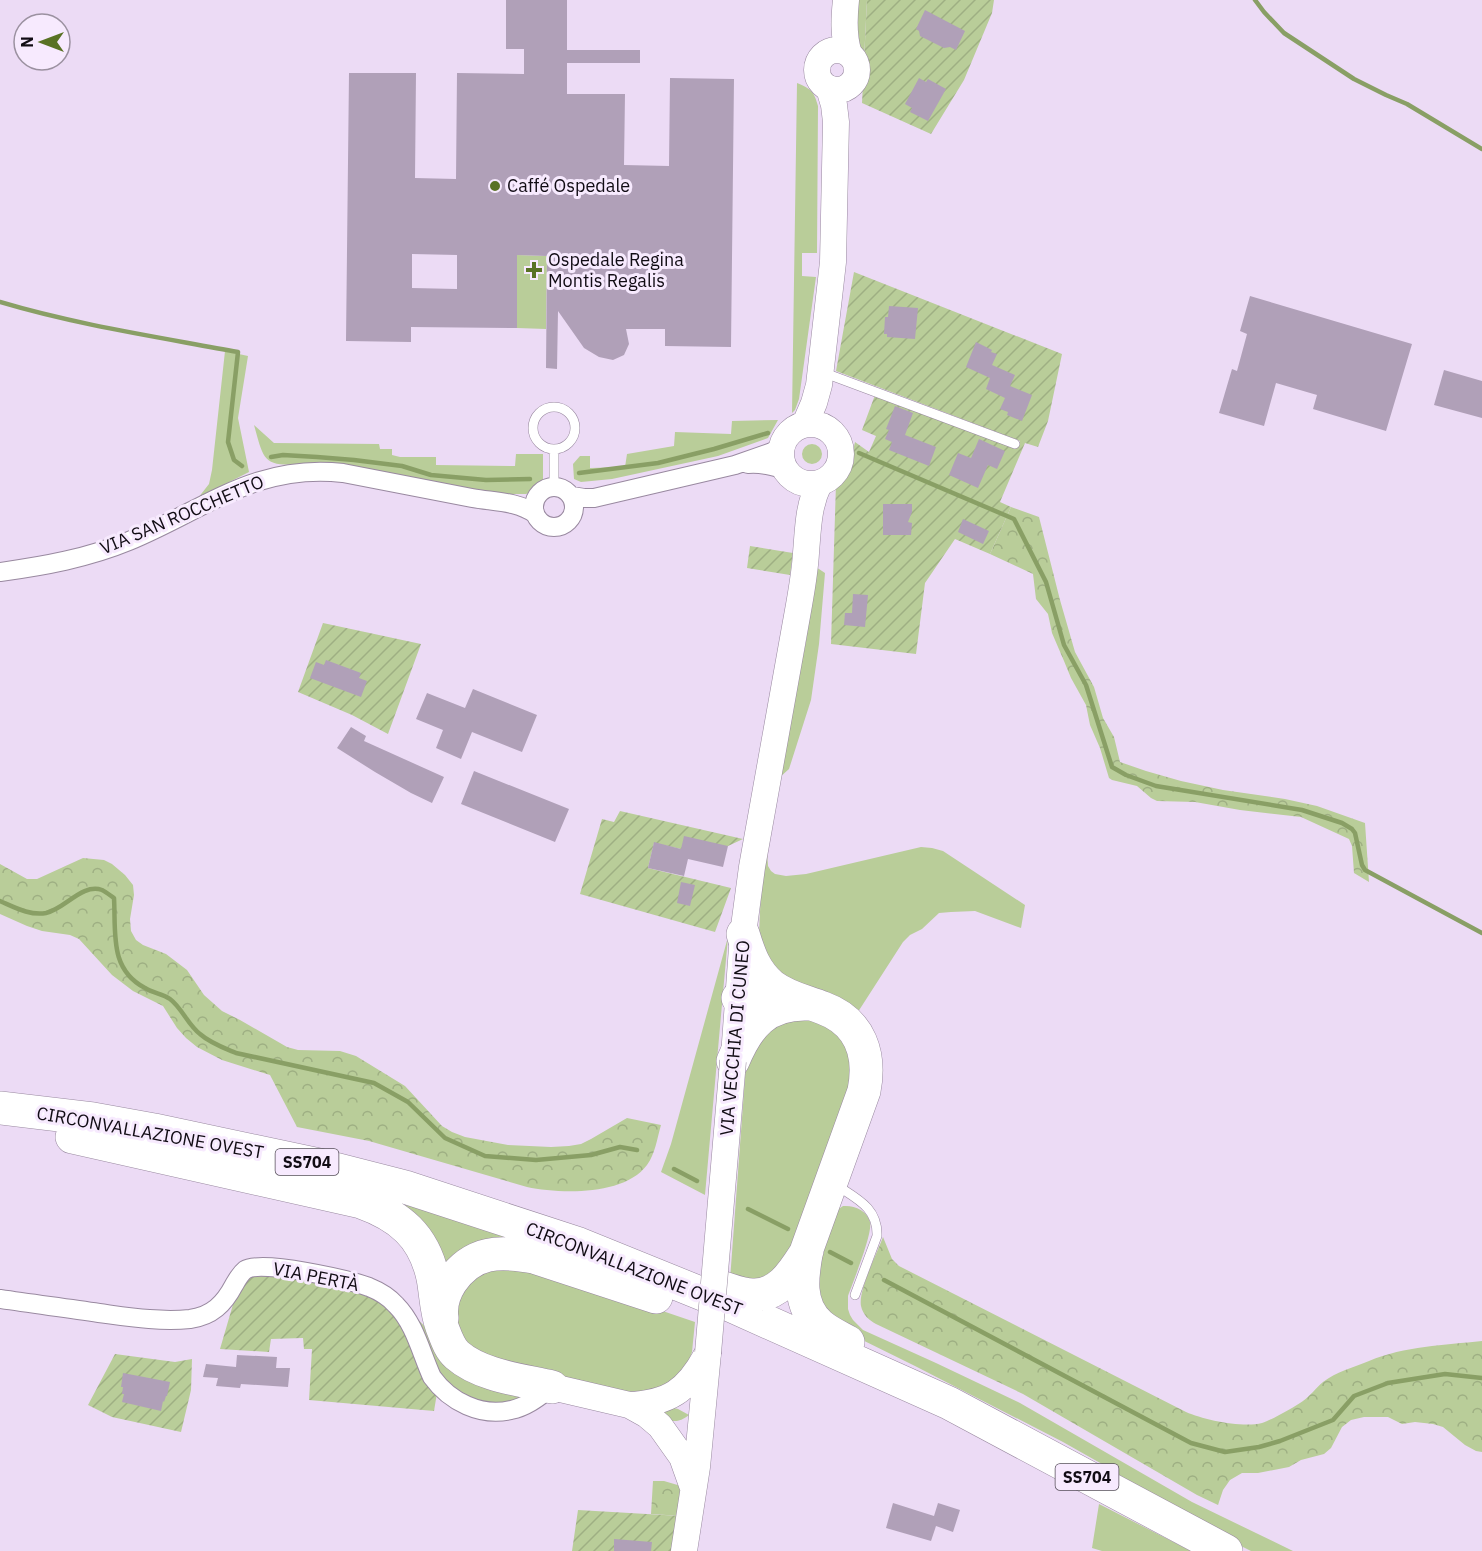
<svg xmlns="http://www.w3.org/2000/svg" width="1482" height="1551" font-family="'IBM Plex Sans',sans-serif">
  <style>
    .grass { fill: #b9cd99 }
    .forest { fill: url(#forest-crowns) }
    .garden { fill: url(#garden-furrows) }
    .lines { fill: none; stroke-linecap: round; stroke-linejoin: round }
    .stream { stroke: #899f65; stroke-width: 4.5 }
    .building { fill: #b0a0b8; fill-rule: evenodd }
    .lane-casing { stroke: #9989a0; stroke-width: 10 }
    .street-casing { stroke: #9989a0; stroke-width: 20 }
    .secondary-casing { stroke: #9989a0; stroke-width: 27 }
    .highway-casing { stroke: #9989a0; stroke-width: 34 }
    .lane { stroke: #fff; stroke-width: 9 }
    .street { stroke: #fff; stroke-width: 18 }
    .secondary { stroke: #fff; stroke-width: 26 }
    .highway { stroke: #fff; stroke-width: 33 }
    .secondary-bridge-casing { stroke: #9989a0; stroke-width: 27; stroke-linecap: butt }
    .secondary-bridge { stroke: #fff; stroke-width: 26 }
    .poi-dot { fill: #597224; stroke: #f7eafe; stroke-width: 2 }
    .labels { text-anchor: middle; stroke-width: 6; stroke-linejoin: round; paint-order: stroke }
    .shield { fill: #f7eafe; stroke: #564f5a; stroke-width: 1.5 }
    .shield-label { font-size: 16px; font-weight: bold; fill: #110c14 }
    .poi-label { font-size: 18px; fill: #110c14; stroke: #f7eafe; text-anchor: start }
    .street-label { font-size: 18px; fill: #110c14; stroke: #f7eafe }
  </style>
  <defs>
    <pattern id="forest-crowns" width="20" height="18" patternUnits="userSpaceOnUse" patternTransform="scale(1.5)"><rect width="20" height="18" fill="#b9cd99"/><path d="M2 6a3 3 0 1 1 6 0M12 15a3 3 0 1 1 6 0" fill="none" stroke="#9eaf83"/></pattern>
    <pattern id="garden-furrows" width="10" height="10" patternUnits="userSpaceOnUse" patternTransform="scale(1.5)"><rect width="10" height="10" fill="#b9cd99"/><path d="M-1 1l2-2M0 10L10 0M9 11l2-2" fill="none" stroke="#9eaf83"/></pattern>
  </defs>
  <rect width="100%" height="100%" fill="#ecdbf5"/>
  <!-- grass -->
  <path class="grass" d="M856 0H867L864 60 857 48Z
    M797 83C811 89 814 91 818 106L817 253H802V276L816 277 799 399 795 410 792 413Z
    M517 255 547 256 546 329 517 328Z
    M225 351 248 356 238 418 249 472 198 498 209 484 212 470Z
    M778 420 768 438 718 456 612 479 581 482 574 479 573 464 580 456H590V468L625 467 627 454 674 446 675 432 731 434 732 421Z
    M254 425 274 443 379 444 380 449H392V455L400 457H436V465L515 466 516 454H543V480L533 491 526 494H484L304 464C263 467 264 461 254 425Z
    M802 454a10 10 0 1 1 20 0a10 10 0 1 1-20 0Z
    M816 567 825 573 819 644 811 700 789 769 779 778 806 641Z
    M921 847 932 848 943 851 1025 905 1021 928 975 911 951 912 939 913 922 929 910 935 903 942 856 1015 772 973 759 934 761 889 767 852 768 866 771 871 775 874 786 876 806 874Z
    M728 937 705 1195 661 1172 671 1144Z
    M791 1013 836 1026 856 1065 795 1250 774 1280H730L746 1064 754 1040Z
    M387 1199 550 1248 443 1280Z
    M843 1206C854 1205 867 1210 870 1222 873 1233 853 1282 848 1296V1309L850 1315 853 1320 863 1330 936 1363 1020 1403 1192 1502 1293 1551H1251L1215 1533 1148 1498 1109 1468 1063 1442 915 1366 832 1325 812 1299 831 1216 834 1212Z
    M533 1267 695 1322 692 1352 688 1363 682 1374 653 1393H624L475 1353 454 1329 451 1316 473 1269Z
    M412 1313 428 1330 528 1392 521 1399 494 1405 468 1399 438 1376Z
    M670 1407 678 1409 689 1415C674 1427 666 1419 652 1411Z
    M1099 1504 1191 1551H1102L1092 1548Z"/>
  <!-- forest -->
  <path class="forest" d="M1011 507 1039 517 1060 600 1075 652 1094 687 1103 718 1114 737 1120 762 1146 771 1181 781 1223 790 1285 799 1317 806 1365 823 1369 882 1354 873 1352 846 1349 839 1301 817 1240 810 1195 802 1157 801 1151 798 1137 786 1112 780 1109 778 1100 748 1090 725 1086 705 1071 678 1064 661 1052 633 1048 614 1036 599 1033 574 990 554Z
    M83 858 104 860 112 864 125 875 133 885 134 895 130 919 131 931 136 940 143 945 166 954 187 970 204 995 222 1011 240 1020 287 1047 298 1050 340 1051 356 1056 405 1086 442 1126 452 1132 465 1137 508 1145 551 1147 569 1146 581 1144 591 1139 627 1118 661 1125C657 1139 655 1154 647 1165 624 1196 560 1194 527 1187L369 1141 297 1127 270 1075 222 1060 197 1047 186 1038 177 1028 163 1006 133 991 112 975 79 939 70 935 42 931 27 926 0 914V864L27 879H37Z
    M883 1237 892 1259 899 1266 1186 1412C1204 1420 1243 1428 1262 1423 1272 1420 1294 1407 1303 1401 1310 1396 1316 1388 1323 1382 1336 1372 1354 1367 1369 1361 1405 1346 1444 1345 1482 1341V1452L1476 1451 1465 1445 1443 1427 1433 1424 1415 1422 1402 1424 1388 1417H1364L1351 1420 1342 1427 1331 1448 1324 1454 1301 1460 1289 1467 1258 1473H1242L1230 1480 1223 1490 1218 1505 1197 1495 1023 1394 876 1324C869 1320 863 1315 861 1306 858 1291 877 1253 883 1237Z
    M653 1481H664L681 1486V1516L651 1514Z"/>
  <!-- garden -->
  <path class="garden" d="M867 0H994L992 13 964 80 931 134 862 103Z
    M854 272 1062 354 1048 421 1038 447 1025 443 1000 502 1011 507 990 554 955 539 925 583 916 654 831 644 836 483C848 470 851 460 855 442L869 452 876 436 862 430 875 395 1016 449 1020 441 836 371Z
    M750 546 793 553 790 575 747 568Z
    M323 623 421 644 388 734 352 715 298 692Z
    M620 811 743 839 728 846 681 849 654 843 648 868 731 888 715 932 580 894 602 819 614 822Z
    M270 1275 297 1276 358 1290 390 1305 437 1393 434 1411 309 1400 312 1349H304L303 1338 271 1339 269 1352 220 1349 234 1301 249 1277Z
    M115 1354 175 1362 192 1359 191 1390 181 1432 112 1417 88 1405Z
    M578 1510 681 1516 676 1551H572Z"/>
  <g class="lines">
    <!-- stream -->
    <path class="stream" d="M1255 0 1264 12 1284 33 1354 79 1386 95 1407 104 1482 149
      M0 302C77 325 158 337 238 352L228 442 234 460 242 466
      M859 453 1014 519 1046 582 1064 645 1086 685 1112 767 1126 775 1156 786 1302 810 1342 823 1352 829 1355 833 1362 865 1365 870 1482 933
      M271 457 283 455 317 457 354 460 402 466 431 475 486 480 530 479
      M579 473 658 463 714 449 768 433
      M0 901C14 907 30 916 46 913 65 909 82 883 102 890 106 892 111 896 114 898 116 933 109 969 145 988 153 993 163 994 170 999 182 1008 188 1025 200 1034 210 1043 224 1048 236 1053L374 1083 408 1102 445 1138 485 1156 536 1160 591 1155 620 1147 637 1150
      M674 1169 697 1181
      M748 1209 788 1229
      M830 1252 851 1263
      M884 1280 1191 1443 1225 1452 1259 1447 1280 1441 1333 1420 1354 1396 1388 1383 1445 1374 1482 1378"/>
  </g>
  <!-- building -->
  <path class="building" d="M506 0H567V50H640V63H567V94H625L624 165 669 166 670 78 734 79 731 347 665 346V329H626L629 344 624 355 613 360 599 357 584 348 558 311 557 369 546 368 547 256 517 255V328L411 327V342L346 341 349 73H416L415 178 456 179 457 73 524 74V49H506ZM412 254 457 255V289L412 288Z
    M925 10 965 31 956 50 950 47 944 48 920 36 919 31 916 29Z
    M919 78 926 82 928 79 946 89 928 121 910 112 912 108 905 104Z
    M1250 296 1412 344 1386 431 1313 409 1317 395 1276 383 1264 426 1219 413 1232 369 1237 371 1247 334 1240 331Z
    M889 306 918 308 915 339 887 337V334H884L885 317H888Z
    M976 342 992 350 991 352 997 354 992 365 1015 375 1010 386 1032 395 1022 421 1007 415 1008 412 1000 409 1005 398 986 389 990 378 966 367Z
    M1444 370 1482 381V418L1434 405Z
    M895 406 913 413 905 435 936 447 929 466 889 450 892 442 885 439 889 430 886 429Z
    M979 439 1005 451 997 469 988 465 978 488 949 475 958 453 971 458Z
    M883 504H912V512L908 522 912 523 911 535H883Z
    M963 519 989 531 983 544 958 532Z
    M853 594 868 595 865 627 844 625 845 613H852Z
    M326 660 361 673 359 678 367 681 361 697 310 678 316 662 324 665Z
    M473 689 537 715 522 752 472 732 461 759 436 748 443 730 416 719 427 693 465 708Z
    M351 727 366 736 364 741 444 777 432 803 411 793 375 772 337 748Z
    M474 771 569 809 555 842 461 804Z
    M684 836 728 846 723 867 688 859 684 876 648 868 654 842 681 849Z
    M681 882 695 885 690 906 677 903Z
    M237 1355 277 1357 276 1368H290L288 1387 241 1384 240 1388 216 1386 218 1378 203 1377 206 1364 236 1367Z
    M123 1373 170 1382 167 1396H166L164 1402 163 1401 161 1411 122 1402 124 1394H122L123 1387H121Z
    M893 1503 934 1516 938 1503 960 1510 953 1532 936 1526 931 1541 886 1528Z
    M614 1539 652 1542 651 1551H614Z"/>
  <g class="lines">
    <defs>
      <path id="lane" d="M822 372 1015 444
        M533 428a21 21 0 1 1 42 0a21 21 0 1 1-42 0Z
        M554 449V486
        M836 1185C857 1199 878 1208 877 1236L855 1295"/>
      <path id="street" d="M748 464C762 463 773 466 786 470
        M534 507a20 20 0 1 1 40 0a20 20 0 1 1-40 0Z
        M572 496 584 498H594L735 465 772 452 782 446
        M0 572C44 566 88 558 129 541 204 510 256 463 343 473 386 481 429 490 472 498 494 502 517 501 535 514
        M0 1299C33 1304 66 1308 99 1313 129 1317 159 1322 190 1319 212 1316 224 1304 234 1285 237 1280 240 1274 245 1270 261 1259 350 1280 369 1287 379 1291 389 1297 396 1305 415 1324 421 1353 432 1377 450 1402 481 1417 511 1410 527 1407 540 1396 552 1387"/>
      <path id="secondary" d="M846 0C844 18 843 36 849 54
        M817 70a20 20 0 1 1 40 0a20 20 0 1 1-40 0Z
        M781 454a30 30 0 1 1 60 0a30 30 0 1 1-60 0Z
        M805 424 814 403 819 385 833 262 836 122 834 105 829 88
        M734 1056 743 934 752 867 799 605C802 588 805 571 806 553 808 530 808 506 819 484
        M552 1387 629 1405 647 1415 660 1426 682 1457 692 1485
        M629 1405C669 1403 687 1391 706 1356
        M684 1551 697 1467 708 1353"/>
      <path id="highway" d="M743 934C749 954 755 972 772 986 788 998 805 1001 823 1008 861 1022 871 1055 864 1091L807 1249C802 1275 797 1305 820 1325 828 1332 839 1337 848 1342
        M738 998C747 1009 755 1012 769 1012
        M733 1061C748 1025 766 1003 807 1004
        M0 1108 93 1119 154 1130 319 1165 405 1187 579 1244 732 1306 949 1403 1226 1551
        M72 1137 361 1202C400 1216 424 1236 433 1278 436 1294 436 1311 442 1327 446 1337 449 1348 457 1355 481 1376 522 1380 552 1387
        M720 1287C731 1290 742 1295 753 1295 780 1296 794 1271 807 1251
        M442 1318C440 1305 444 1293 451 1282 473 1250 500 1251 534 1257L656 1297"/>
    </defs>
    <!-- lane casing -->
    <use href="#lane" class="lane-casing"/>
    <!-- street casing -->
    <use href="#street" class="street-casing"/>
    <!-- secondary casing -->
    <use href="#secondary" class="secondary-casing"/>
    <!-- highway casing -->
    <use href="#highway" class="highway-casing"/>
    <!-- lane -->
    <use href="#lane" class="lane"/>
    <!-- street -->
    <use href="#street" class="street"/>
    <!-- secondary -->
    <use href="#secondary" class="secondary"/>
    <!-- highway -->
    <use href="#highway" class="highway"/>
    <defs>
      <path id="secondary-bridge" d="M708 1353 733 1061"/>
    </defs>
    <!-- secondary-bridge casing -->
    <use href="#secondary-bridge" class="secondary-bridge-casing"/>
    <!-- secondary-bridge -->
    <use href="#secondary-bridge" class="secondary-bridge"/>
  </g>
  <!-- markers -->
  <g class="poi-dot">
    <circle cx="495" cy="186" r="6"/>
    <path d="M531 261h6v6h6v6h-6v6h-6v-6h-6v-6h6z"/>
  </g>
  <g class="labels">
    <!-- shield labels -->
    <g class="shield">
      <rect x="275.5" y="1149" width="63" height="26" rx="4.5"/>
      <rect x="1055.5" y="1464" width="63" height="26" rx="4.5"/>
    </g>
    <g class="shield-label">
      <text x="307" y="1168">SS704</text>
      <text x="1087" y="1483">SS704</text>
    </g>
    <!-- poi labels -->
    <g class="poi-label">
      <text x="507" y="192">Caffé Ospedale</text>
      <text x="548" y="266">Ospedale Regina<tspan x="548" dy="21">Montis Regalis</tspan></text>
    </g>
    <!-- street labels -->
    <g class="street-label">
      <text transform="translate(182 515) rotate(-23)" y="6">VIA SAN ROCCHETTO</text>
      <text transform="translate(735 1038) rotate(-85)" y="6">VIA VECCHIA DI CUNEO</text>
      <text transform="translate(150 1133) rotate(10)" y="6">CIRCONVALLAZIONE OVEST</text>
      <text transform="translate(634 1269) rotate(21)" y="6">CIRCONVALLAZIONE OVEST</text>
      <text transform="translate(316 1277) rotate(11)" y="6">VIA PERTÀ</text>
    </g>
  </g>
  <!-- north arrow -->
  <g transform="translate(42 42) rotate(270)"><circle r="28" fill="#f7eafe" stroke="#9b91a0" stroke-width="1.5"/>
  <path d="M0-4.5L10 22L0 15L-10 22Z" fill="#597224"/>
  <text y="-9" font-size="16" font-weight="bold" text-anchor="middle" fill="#110c14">N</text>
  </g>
</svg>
